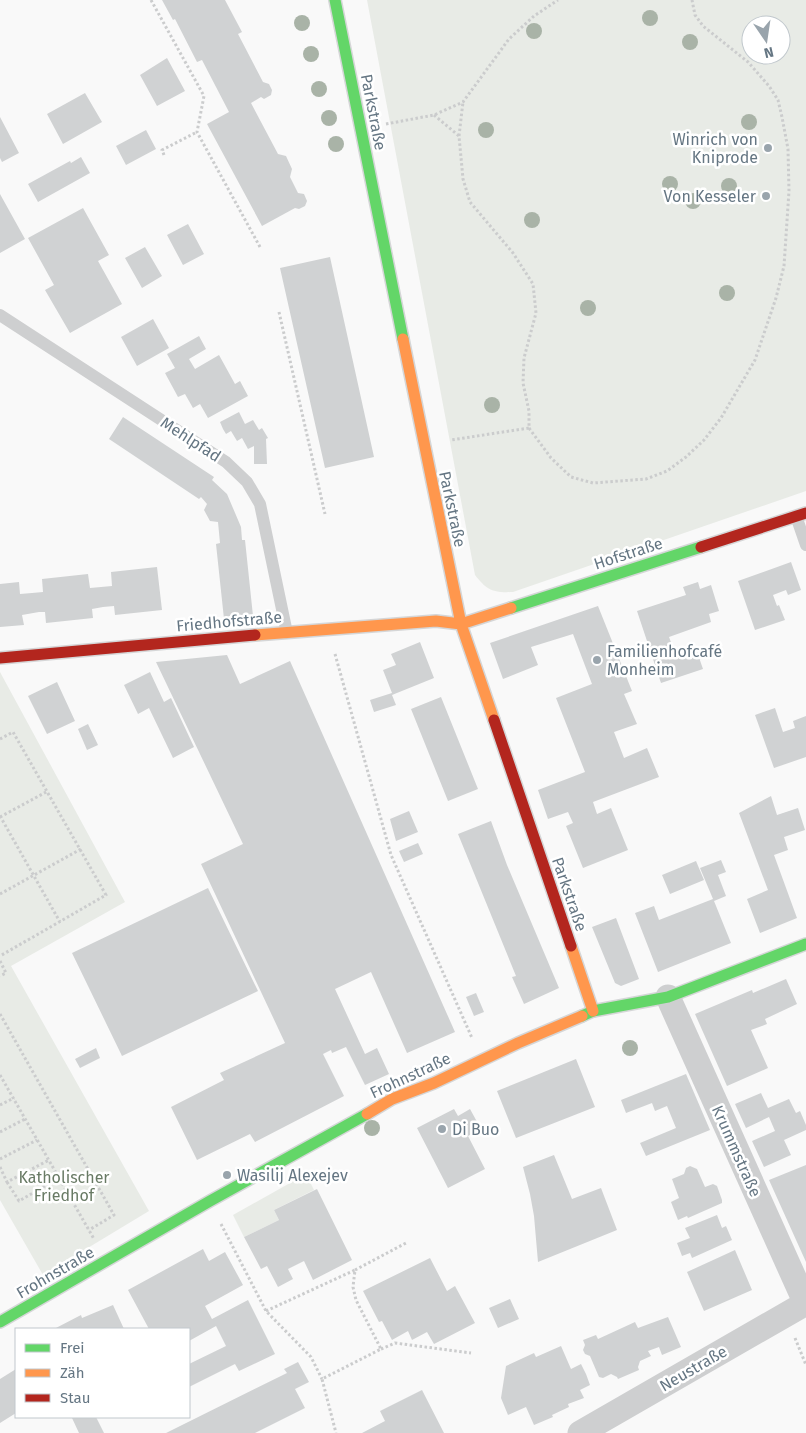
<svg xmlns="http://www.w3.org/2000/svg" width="806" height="1433" font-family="'Fira Sans',sans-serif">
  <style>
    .green { fill: #e8ebe6; fill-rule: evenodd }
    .building { fill: #d0d2d3 }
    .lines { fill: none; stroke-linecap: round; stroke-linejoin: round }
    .fast-casing { stroke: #d5d6d7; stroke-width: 14 }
    .slow-casing { stroke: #d5d6d7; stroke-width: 14 }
    .jam-casing { stroke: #d5d6d7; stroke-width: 14 }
    .path { stroke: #cbcccd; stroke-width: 3; stroke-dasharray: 2.5 2.5; stroke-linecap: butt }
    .lane { stroke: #cecfd0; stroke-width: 12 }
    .street { stroke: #cecfd0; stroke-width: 25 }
    .fast { stroke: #63d668; stroke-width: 11 }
    .slow { stroke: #ff974d; stroke-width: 11 }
    .jam { stroke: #b3261e; stroke-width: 11 }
    .tree { fill: #a9b3a7 }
    .poi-dot { fill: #99a4ac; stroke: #fff; stroke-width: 2 }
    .labels { text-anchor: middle; stroke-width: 5; stroke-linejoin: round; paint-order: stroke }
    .street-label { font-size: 16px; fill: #657683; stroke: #fff }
    .poi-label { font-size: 16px; fill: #657683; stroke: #fff; text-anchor: start }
    .park-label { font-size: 16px; fill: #687a64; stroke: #fff }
  </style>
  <rect width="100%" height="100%" fill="#f9f9f9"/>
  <!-- green -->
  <path class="green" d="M367 0H806V491L513 592C492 593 487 590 475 575ZM751 25H781V55H751Z
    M0 672 125 902 11 966 149 1211 43 1275 0 1200Z
    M306 1174 314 1190 274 1210 279 1220 244 1237 233 1215Z"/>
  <!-- building -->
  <path class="building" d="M162 0H225L242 32 238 34 263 82 269 84 272 90 271 95 264 99 261 97 251 103 278 154 286 156 292 169 290 177 298 193 304 194 307 201 305 206 299 209 295 208 262 226 207 124 229 112 202 60 197 62 175 19 173 20Z
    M167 58 185 91 157 106 140 75Z
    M85 93 102 122 63 144 47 114Z
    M0 117 19 153 2 162 0 158Z
    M146 130 156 149 126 165 116 146Z
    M81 157 90 173 38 202 28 184 70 161 71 163Z
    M0 194 25 239 0 253Z
    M83 208 109 255 98 261 122 304 70 333 45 290 54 285 28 238Z
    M188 224 204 254 183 265 167 235Z
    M145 247 162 276 142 288 125 258Z
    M330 257 374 457 325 468 280 268Z
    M153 319 169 348 137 366 121 337Z
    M199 336 206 349 189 359 195 369 219 355 235 384 240 381 248 396 208 418 200 404 193 408 185 394 178 397 165 373 175 368 167 354Z
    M239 412 245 424 253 420 259 430 262 428 268 438 266 439 267 464H254V446L248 449 242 438 237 441 231 431 226 434 223 429 220 422Z
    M123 417 214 477 212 480 227 494 241 527 242 540H245L253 616 224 619 216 544 220 543 218 522 210 521 204 510 207 504 201 497 199 499 109 439Z
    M791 562 801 590 788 595 786 590 773 595 777 606 779 605 785 620 755 630 738 581Z
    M157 567 162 610 115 615 114 606 103 607 92 609 93 618 46 623 45 612H39L22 615 24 625 0 627V584L19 582 20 594 32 593 43 592 42 579 88 574 90 588 112 586 111 572Z
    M698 582 700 589 711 585 719 611 709 614 711 622 669 637 675 653 695 646 703 669 661 683 637 611 686 595 683 587Z
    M598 606 632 691 624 694 637 724 614 732 624 758 647 748 659 777 593 802 597 814 611 808 628 850 583 868 566 826 573 823 568 812 548 819 538 790 585 772 556 698 592 684 573 634 531 647 538 665 503 679 490 643Z
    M420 642 434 678 392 695 396 705 374 712 370 700 392 693 383 670 396 665 391 654Z
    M227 655 240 684 290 661 455 1032 407 1053 371 972 335 989 365 1054 377 1048 389 1074 365 1085 346 1047 332 1053 331 1050 323 1054 344 1096 255 1142 250 1134 197 1160 171 1107 224 1080 220 1073 285 1043 201 864 243 844 156 662Z
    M150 672 164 702 171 698 194 747 173 758 149 708 138 714 124 685Z
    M57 682 75 721 47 734 28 696Z
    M441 697 478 789 448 801 411 709Z
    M775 708 783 732 795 728 793 721 806 716V757L774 768 755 715Z
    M88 724 98 745 87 750 78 729Z
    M771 796 777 815 798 808 805 830 784 837 788 850 774 855 797 918 760 933 747 899 768 890 739 813Z
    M409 811 418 832 396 841 390 819Z
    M491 821 507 865 559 988 524 1004 512 977 516 976 458 834Z
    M418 843 423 854 404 862 399 851Z
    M721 860 726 872 718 875 726 896 714 901 731 943 658 972 635 913 654 906 659 920 713 899 700 868Z
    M696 861 704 880 670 894 662 875Z
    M208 888 258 991 122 1056 72 953Z
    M616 918 639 979 621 986 615 983 592 927Z
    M786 979 797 1004 765 1019 767 1024 751 1030 768 1068 727 1086 695 1014 752 990 753 993Z
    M476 993 484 1012 474 1016 466 997Z
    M96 1048 100 1058 80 1068 75 1059Z
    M576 1059 595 1107 516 1138 497 1091Z
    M686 1074 710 1130 646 1156 640 1143 676 1128 667 1106 655 1111 652 1103 626 1113 621 1100Z
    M761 1093 768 1108 789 1099 796 1113 800 1111 806 1125V1130L784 1140 791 1155 764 1167 752 1141 775 1131 769 1117 746 1128 735 1104Z
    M454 1109 458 1116 470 1109 481 1129 468 1136 485 1169 448 1188 417 1128Z
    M554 1155 572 1199 601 1188 617 1230 538 1262 534 1216 530 1194 523 1167Z
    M806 1165V1262L769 1180Z
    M690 1166 697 1169 705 1187 713 1184 717 1186 722 1200V1203L688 1218 687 1216 678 1220 671 1202 679 1198 672 1179 684 1174 686 1168Z
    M317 1189 352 1260 313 1280 304 1261 288 1269 293 1279 278 1287 267 1266 261 1269 244 1237 279 1220 274 1210Z
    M717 1215 722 1228 726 1226 732 1240 692 1258 690 1253 682 1256 677 1243 690 1238 685 1228Z
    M203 1249 209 1261 225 1252 243 1285 205 1306 212 1319 248 1300 275 1354 239 1371 235 1364 189 1387V1364L226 1346 216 1326 189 1341V1329H149L128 1290Z
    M735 1250 752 1290 704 1311 687 1272Z
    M430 1258 447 1291 455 1286 475 1323 434 1344 427 1332 412 1340 408 1331 392 1340 382 1321 379 1322 363 1291Z
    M510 1299 519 1319 498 1328 489 1308Z
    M113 1305 124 1329H54L81 1315 82 1318Z
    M668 1317 681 1347 662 1355 659 1347 648 1351 651 1356 640 1361 638 1367 639 1370 618 1379 617 1377 611 1374 603 1378 599 1377 590 1356 585 1354 583 1350 585 1345 583 1340 596 1335 598 1339 635 1322 638 1328Z
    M561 1346 571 1369 581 1364 586 1374 590 1385 580 1390 584 1398 568 1404 569 1407 552 1415 553 1417 534 1425 526 1407 508 1415 501 1398 506 1366 534 1353 536 1357Z
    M298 1362 309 1382 295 1389 305 1408 255 1433H166L287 1373 284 1369Z
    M16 1369V1413L0 1423V1379Z
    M422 1390 444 1433H362L385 1421 380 1411Z
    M75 1417H96L104 1433H79L72 1418Z"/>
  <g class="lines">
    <defs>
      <path id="fast" d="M335 0 403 339
        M511 608 701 547
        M582 1016 593 1011 668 997 806 944
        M0 1322 210 1201 367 1114"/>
      <path id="slow" d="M403 339 461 624 494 720
        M255 635 436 621 461 624 511 608
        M571 946 593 1011
        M367 1114 392 1099 434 1083 518 1043 582 1016"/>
      <path id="jam" d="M701 547 806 513
        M0 658 255 635
        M494 720 571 946"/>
    </defs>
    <!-- fast casing -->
    <use href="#fast" class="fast-casing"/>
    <!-- slow casing -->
    <use href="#slow" class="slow-casing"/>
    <!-- jam casing -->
    <use href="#jam" class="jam-casing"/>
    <!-- path -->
    <path class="path" d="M151 0 204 96 197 132 260 247
      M434 115 459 136 463 179 470 202 513 253 533 284 536 313 524 358 523 383 529 411V428L451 440
      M386 124 434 115 463 102 509 39 534 16 558 0
      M459 136 463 102
      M164 155 162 150 197 132
      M279 312 325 514
      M529 428 551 458 571 477 593 483 646 479 667 471 686 457 704 440 721 418 755 360 776 298 784 266 789 191 788 149 782 117 778 100 769 86 748 62 703 26 695 15 692 0
      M335 654 391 855 472 1038
      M0 739 13 732 106 895 0 956
      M0 816 60 922
      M0 817 48 791
      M0 894 81 849
      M0 961 6 973 0 976
      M0 1014 114 1215 89 1230
      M0 1075 94 1239
      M0 1105 14 1098
      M0 1132 25 1119
      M0 1159 37 1140
      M0 1167 7 1182 49 1160
      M7 1182 19 1201 59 1178
      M221 1224 266 1311 311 1357 322 1379
      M355 1270 406 1243
      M266 1311 355 1270 353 1287 356 1300 381 1349 322 1379 336 1433
      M795 1338 806 1365
      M381 1349 395 1343 471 1353"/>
    <!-- lane -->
    <path class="lane" d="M0 315 226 462 247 482 260 504 287 633
      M796 516 806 545"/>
    <!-- street -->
    <path class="street" d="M668 997 806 1304
      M580 1433 806 1303"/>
    <!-- fast -->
    <use href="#fast" class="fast"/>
    <!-- slow -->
    <use href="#slow" class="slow"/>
    <!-- jam -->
    <use href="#jam" class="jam"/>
  </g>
  <!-- trees -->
  <g class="tree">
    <circle cx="650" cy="18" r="8"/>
    <circle cx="302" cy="23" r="8"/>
    <circle cx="534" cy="31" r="8"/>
    <circle cx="690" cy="42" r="8"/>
    <circle cx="311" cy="54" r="8"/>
    <circle cx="319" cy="89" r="8"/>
    <circle cx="329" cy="118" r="8"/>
    <circle cx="749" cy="122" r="8"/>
    <circle cx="486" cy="130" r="8"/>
    <circle cx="336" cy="144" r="8"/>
    <circle cx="670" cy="184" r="8"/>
    <circle cx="729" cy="186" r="8"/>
    <circle cx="693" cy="201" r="8"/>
    <circle cx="532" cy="220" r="8"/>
    <circle cx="727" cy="293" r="8"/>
    <circle cx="588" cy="308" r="8"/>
    <circle cx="492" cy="405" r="8"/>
    <circle cx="630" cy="1048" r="8"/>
    <circle cx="372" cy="1128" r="8"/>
  </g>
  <!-- markers -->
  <g class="poi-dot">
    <circle cx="768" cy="148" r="5"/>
    <circle cx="766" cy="196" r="5"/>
    <circle cx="597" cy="660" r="5"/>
    <circle cx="442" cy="1129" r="5"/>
    <circle cx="227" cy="1175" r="5"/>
  </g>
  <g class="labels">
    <!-- street labels -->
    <g class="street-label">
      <text transform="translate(374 112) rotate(79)" y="6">Parkstraße</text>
      <text transform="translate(191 439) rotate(33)" y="6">Mehlpfad</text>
      <text transform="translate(453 509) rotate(78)" y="6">Parkstraße</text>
      <text transform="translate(628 553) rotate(-18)" y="6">Hofstraße</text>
      <text transform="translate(229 621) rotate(-5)" y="6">Friedhofstraße</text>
      <text transform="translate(570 894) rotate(71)" y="6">Parkstraße</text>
      <text transform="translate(410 1075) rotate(-25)" y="6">Frohnstraße</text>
      <text transform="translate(737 1151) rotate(66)" y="6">Krummstraße</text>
      <text transform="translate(55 1272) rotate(-30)" y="6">Frohnstraße</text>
      <text transform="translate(693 1368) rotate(-30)" y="6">Neustraße</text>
    </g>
    <!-- poi labels -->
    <g class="poi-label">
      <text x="758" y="145" text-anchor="end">Winrich von<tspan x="758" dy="18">Kniprode</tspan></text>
      <text x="756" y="202" text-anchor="end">Von Kesseler</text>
      <text x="607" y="657">Familienhofcafé<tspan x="607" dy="18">Monheim</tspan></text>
      <text x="452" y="1135">Di Buo</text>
      <text x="237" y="1181">Wasilij Alexejev</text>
    </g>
    <!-- park labels -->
    <g class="park-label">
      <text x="64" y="1183">Katholischer<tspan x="64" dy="18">Friedhof</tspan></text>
    </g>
  </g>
  <!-- legend -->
  <rect x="15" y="1328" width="175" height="90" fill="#ffffff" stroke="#c1c8cd"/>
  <rect x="25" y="1344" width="25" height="8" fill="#63d668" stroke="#c1c8cd"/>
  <text x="60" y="1353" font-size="15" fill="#657683">Frei</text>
  <rect x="25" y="1369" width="25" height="8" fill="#ff974d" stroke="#c1c8cd"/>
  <text x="60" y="1378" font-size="15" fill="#657683">Zäh</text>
  <rect x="25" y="1394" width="25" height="8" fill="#b3261e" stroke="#c1c8cd"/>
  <text x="60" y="1403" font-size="15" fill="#657683">Stau</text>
  <!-- north arrow -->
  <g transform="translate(766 40) rotate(167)"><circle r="24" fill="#ffffff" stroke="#c1c8cd"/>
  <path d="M0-4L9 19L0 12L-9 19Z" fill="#99a4ac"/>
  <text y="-8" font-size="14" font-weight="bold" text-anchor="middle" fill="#657683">N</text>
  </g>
</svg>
